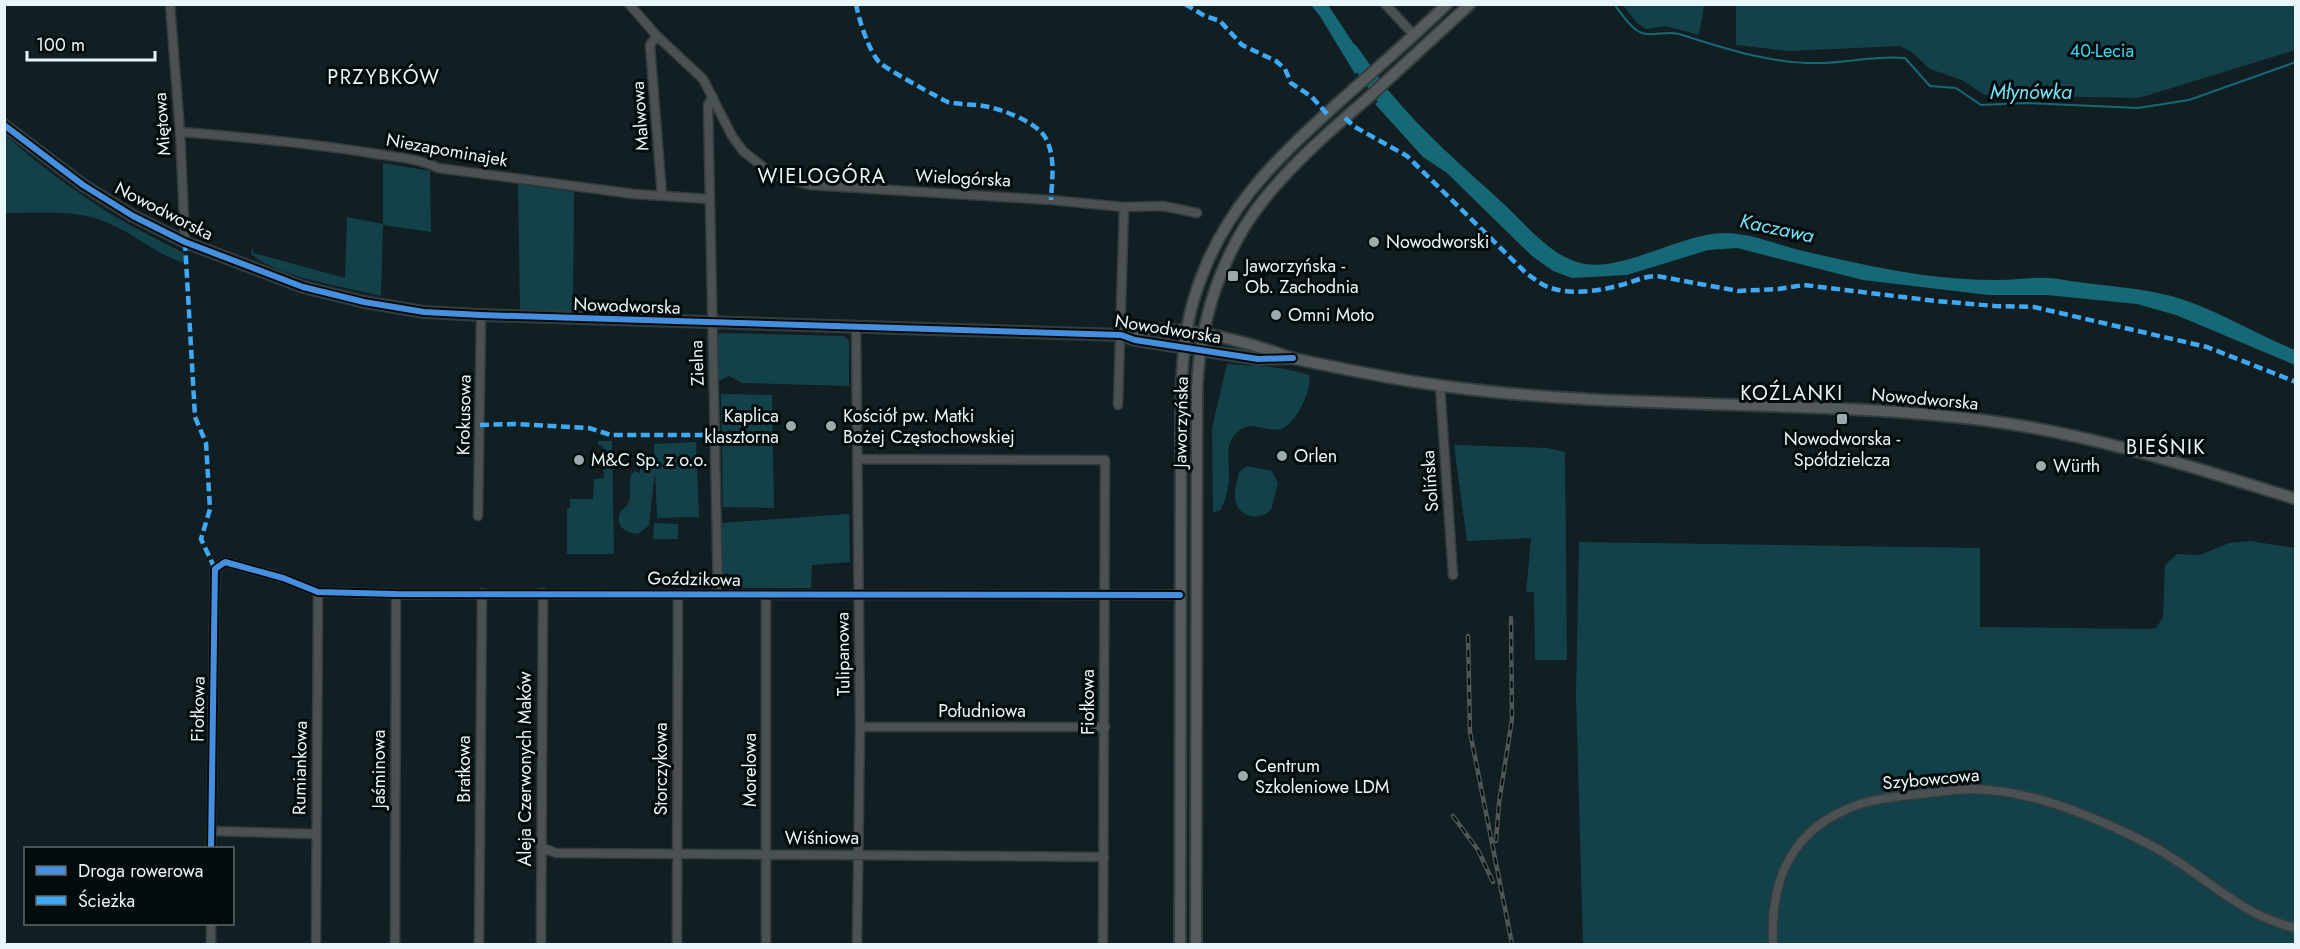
<svg xmlns="http://www.w3.org/2000/svg" width="2300" height="949" font-family="Jost,sans-serif">
  <style>
    .green { fill: #12414a }
    .water { fill: #176876 }
    .lines { fill: none; stroke-linecap: round; stroke-linejoin: round }
    .stream { stroke: #176876; stroke-width: 2 }
    .river { stroke: #176876; stroke-width: 15 }
    .street-casing { stroke: #323c3e; stroke-width: 11 }
    .secondary-casing { stroke: #323c3e; stroke-width: 14 }
    .street { stroke: #4b5052; stroke-width: 8 }
    .secondary { stroke: #555b5d; stroke-width: 10 }
    .rail-casing { stroke: #4e5658; stroke-width: 4.5 }
    .rail { stroke: #030b0d; stroke-width: 2; stroke-dasharray: 7; stroke-linecap: butt }
    .quiet { stroke: #3fa9f5; stroke-width: 4.5; stroke-dasharray: 9 4.5; stroke-linecap: butt }
    .cycleway-casing { stroke: #030b0d; stroke-width: 10 }
    .cycleway { stroke: #468fdf; stroke-width: 6 }
    .poi-dot { fill: #9dabae; stroke: #030b0d; stroke-width: 2 }
    .labels { text-anchor: middle; stroke-width: 6; stroke-linejoin: round; paint-order: stroke }
    .park-label { font-size: 18px; fill: #36d7f3; stroke: #030b0d }
    .street-label { font-size: 18px; fill: #e8f6f9; stroke: #030b0d }
    .poi-label { font-size: 18px; fill: #e8f6f9; stroke: #030b0d; text-anchor: start }
    .neighbourhood-label { font-size: 20px; letter-spacing: 1.5px; fill: #e8f6f9; stroke: #030b0d }
    .water-label { font-size: 20px; font-style: italic; fill: #75e2f9; stroke: #030b0d }
  </style>
  <rect width="100%" height="100%" fill="#121f22"/>
  <!-- green -->
  <path class="green" d="M1623 5H1704L1699 35 1666 26 1646 29 1637 23Z
    M1736 5H2295V50L2139 98 1985 95 1962 80 1930 69 1912 52 1900 46 1789 51 1736 45Z
    M5 135C37 163 70 188 106 211 130 226 158 240 184 253V263C156 254 133 233 106 222 75 209 37 213 5 213Z
    M383 163 430 171 431 232 383 225 381 296C344 286 279 278 251 254L252 247 254 253 345 278 347 217 383 224Z
    M518 184 574 192 573 312 520 310Z
    M719 333 844 336 849 341V386L742 383 729 376 719 381 716 343Z
    M1227 364C1255 366 1283 366 1309 375 1313 388 1296 425 1281 429 1265 433 1252 419 1237 432 1224 445 1229 460 1229 475 1229 486 1226 501 1220 510L1213 513 1212 428Z
    M721 394 772 395 774 508 723 507Z
    M598 441H612L614 554H567V508H570V499H593L594 479 604 478 603 446 598 445Z
    M696 442 699 517 657 518 655 472 649 525 638 534C626 533 615 527 620 513 623 508 627 507 629 502 631 493 629 483 631 474L635 471 640 473V466H655L654 444Z
    M1454 445 1547 448 1565 452 1567 660H1535L1534 592H1526L1531 538 1467 541Z
    M1247 466 1272 471 1278 483 1271 510C1258 522 1236 517 1235 497 1234 489 1238 480 1239 472Z
    M849 514 850 562 812 565 811 588H724L722 581 721 523Z
    M654 523 678 524V539H653Z
    M2250 541 2295 548V944H1583L1576 696 1579 542 1980 548V627L2147 629 2156 628 2163 617 2165 565 2177 554 2200 555 2229 543Z"/>
  <!-- water -->
  <path class="water" d="M1311 5H1328L1367 64 1355 74 1320 16Z
    M1389 91C1424 134 1466 169 1507 207 1527 226 1549 253 1577 262 1618 276 1681 232 1727 233 1751 234 1773 243 1795 249 1837 259 1880 269 1923 275 1947 278 1973 280 1998 280 2014 280 2031 277 2048 278 2058 278 2068 281 2078 282 2108 286 2137 288 2167 295 2211 306 2253 333 2295 350V365L2176 315 2137 304 2047 295H1988L1863 280 1737 248 1708 250 1627 275 1572 278 1553 271 1532 256 1447 173 1423 157 1375 104Z"/>
  <g class="lines">
    <!-- stream -->
    <path class="stream" d="M1614 4C1622 14 1634 34 1647 34 1659 35 1667 31 1679 34 1724 48 1770 64 1818 63 1847 63 1876 55 1905 58L1930 86 1956 88 1981 105 2027 103 2138 108 2189 100 2296 62"/>
    <!-- river -->
    <path class="river" d="M1351 51 1395 113"/>
    <defs>
      <path id="street" d="M170 4 180 132 185 242
        M629 4 657 36 703 79 732 136 743 151 772 174 810 185 1051 200 1124 207 1163 206 1197 213
        M1385 4 1414 35
        M657 36 650 45 662 196
        M713 97 708 105 718 594
        M180 132C244 137 308 143 371 153 394 157 418 158 438 168L634 194 709 199
        M856 327 860 727 857 944
        M1440 386 1453 575
        M1118 405 1124 207
        M858 459 1105 460 1103 944
        M478 516 481 315
        M766 595V944
        M860 727H1105
        M211 831 315 834
        M541 847 556 853 1104 857
        M211 848 215 569 225 562 283 578 318 592 396 594 1180 595
        M211 944V924
        M316 944 318 592
        M395 944 396 594
        M479 944 482 593
        M541 944 543 593
        M677 944 678 594
        M1773 944C1770 886 1788 835 1845 810 1868 799 1894 797 1920 794 1938 792 1956 789 1974 789 2028 791 2074 809 2122 831 2137 838 2152 845 2166 854 2209 880 2245 917 2296 928"/>
      <path id="secondary" d="M4 125 83 185 133 216 185 242 303 287 364 302 424 312 481 315 1121 335 1135 340 1258 359 1293 358
        M1121 335C1162 322 1220 335 1262 348 1273 351 1284 356 1296 359 1343 369 1390 379 1437 385 1618 411 1801 398 1982 420 2089 433 2193 467 2296 499
        M1180 944 1181 401C1182 367 1184 334 1193 302 1219 212 1273 162 1339 102 1375 70 1412 38 1447 4
        M1196 944 1197 388C1200 320 1222 251 1265 198 1295 161 1333 128 1369 97 1403 66 1436 35 1470 4"/>
    </defs>
    <!-- street casing -->
    <use href="#street" class="street-casing"/>
    <!-- secondary casing -->
    <use href="#secondary" class="secondary-casing"/>
    <!-- street -->
    <use href="#street" class="street"/>
    <!-- secondary -->
    <use href="#secondary" class="secondary"/>
    <defs>
      <path id="rail" d="M1468 636 1470 732 1512 944
        M1453 816 1478 850 1493 882
        M1496 841 1499 803 1512 719 1511 618"/>
    </defs>
    <!-- rail casing -->
    <use href="#rail" class="rail-casing"/>
    <!-- rail -->
    <use href="#rail" class="rail"/>
    <!-- quiet -->
    <path class="quiet" d="M856 4C859 20 869 52 880 63 885 68 942 100 948 102 961 105 976 104 989 107 1004 110 1037 123 1045 137 1056 156 1052 179 1051 200
      M1185 4 1205 16 1220 21 1242 45 1276 61 1285 69 1291 83 1312 97 1327 114
      M1345 118 1355 127 1407 156 1527 274C1535 279 1543 286 1551 288 1572 295 1600 291 1621 285 1633 282 1644 276 1657 276L1738 291 1778 289 1804 285 1936 301 1995 306 2034 307 2207 347 2296 382
      M185 242 195 417 206 443 210 509 201 539 215 569
      M480 425 515 424 589 428 611 435H704"/>
    <defs>
      <path id="cycleway" d="M4 125 83 185 133 216 185 242 303 287 364 302 424 312 481 315 1121 335 1135 340 1258 359 1293 358
        M211 848 215 569 225 562 283 578 318 592 396 594 1180 595"/>
    </defs>
    <!-- cycleway casing -->
    <use href="#cycleway" class="cycleway-casing"/>
    <!-- cycleway -->
    <use href="#cycleway" class="cycleway"/>
  </g>
  <!-- markers -->
  <g class="poi-dot">
    <circle cx="1374" cy="242" r="6"/>
    <rect x="1227" y="270" width="12" height="12" rx="3"/>
    <circle cx="1276" cy="315" r="6"/>
    <rect x="1836" y="413" width="12" height="12" rx="3"/>
    <circle cx="791" cy="426" r="6"/>
    <circle cx="831" cy="426" r="6"/>
    <circle cx="1282" cy="456" r="6"/>
    <circle cx="579" cy="460" r="6"/>
    <circle cx="2041" cy="466" r="6"/>
    <circle cx="1243" cy="776" r="6"/>
  </g>
  <g class="labels">
    <!-- park labels -->
    <g class="park-label">
      <text x="2102" y="57">40-Lecia</text>
    </g>
    <!-- street labels -->
    <g class="street-label">
      <text transform="translate(640 116) rotate(-94)" y="6">Malwowa</text>
      <text transform="translate(162 124) rotate(-94)" y="6">Miętowa</text>
      <text transform="translate(447 150) rotate(10)" y="6">Niezapominajek</text>
      <text transform="translate(963 178) rotate(3)" y="6">Wielogórska</text>
      <text transform="translate(164 211) rotate(27)" y="6">Nowodworska</text>
      <text transform="translate(627 306) rotate(2)" y="6">Nowodworska</text>
      <text transform="translate(1168 329) rotate(9)" y="6">Nowodworska</text>
      <text transform="translate(697 363) rotate(-92)" y="6">Zielna</text>
      <text transform="translate(1925 399) rotate(5)" y="6">Nowodworska</text>
      <text transform="translate(464 415) rotate(-89)" y="6">Krokusowa</text>
      <text transform="translate(1181 422) rotate(-89)" y="6">Jaworzyńska</text>
      <text transform="translate(1430 481) rotate(-94)" y="6">Solińska</text>
      <text transform="translate(694 579) rotate(1)" y="6">Goździkowa</text>
      <text transform="translate(843 654) rotate(-91)" y="6">Tulipanowa</text>
      <text transform="translate(1088 702) rotate(-90)" y="6">Fiołkowa</text>
      <text transform="translate(198 709) rotate(-89)" y="6">Fiołkowa</text>
      <text x="982" y="717">Południowa</text>
      <text transform="translate(300 768) rotate(-89)" y="6">Rumiankowa</text>
      <text transform="translate(379 769) rotate(-90)" y="6">Jaśminowa</text>
      <text transform="translate(464 769) rotate(-90)" y="6">Bratkowa</text>
      <text transform="translate(525 769) rotate(-90)" y="6">Aleja Czerwonych Maków</text>
      <text transform="translate(661 769) rotate(-90)" y="6">Storczykowa</text>
      <text transform="translate(750 770) rotate(-90)" y="6">Morelowa</text>
      <text transform="translate(1931 779) rotate(-5)" y="6">Szybowcowa</text>
      <text x="822" y="844">Wiśniowa</text>
    </g>
    <!-- poi labels -->
    <g class="poi-label">
      <text x="1386" y="248">Nowodworski</text>
      <text x="1245" y="272">Jaworzyńska -<tspan x="1245" dy="21">Ob. Zachodnia</tspan></text>
      <text x="1288" y="321">Omni Moto</text>
      <text x="779" y="422" text-anchor="end">Kaplica<tspan x="779" dy="21">klasztorna</tspan></text>
      <text x="843" y="422">Kościół pw. Matki<tspan x="843" dy="21">Bożej Częstochowskiej</tspan></text>
      <text x="1842" y="445" text-anchor="middle">Nowodworska -<tspan x="1842" dy="21">Spółdzielcza</tspan></text>
      <text x="1294" y="462">Orlen</text>
      <text x="591" y="466">M&amp;C Sp. z o.o.</text>
      <text x="2053" y="472">Würth</text>
      <text x="1255" y="772">Centrum<tspan x="1255" dy="21">Szkoleniowe LDM</tspan></text>
    </g>
    <!-- neighbourhood labels -->
    <g class="neighbourhood-label">
      <text x="384" y="84">PRZYBKÓW</text>
      <text x="822" y="183">WIELOGÓRA</text>
      <text x="1792" y="400">KOŹLANKI</text>
      <text x="2166" y="454">BIEŚNIK</text>
    </g>
    <!-- water labels -->
    <g class="water-label">
      <text x="2031" y="99">Młynówka</text>
      <text transform="translate(1777 228) rotate(12)" y="7">Kaczawa</text>
    </g>
  </g>
  <!-- border -->
  <rect width="2300" height="949" fill="none" stroke="#e8f6f9" stroke-width="12"/>
  <!-- legend -->
  <rect x="24" y="847" width="210" height="78" fill="#030b0d" stroke="#5f696b" stroke-width="1.5"/>
  <rect x="36" y="866" width="30" height="9" fill="#468fdf" stroke="#5f696b" stroke-width="1.5"/>
  <text x="78" y="877" font-size="18" fill="#e8f6f9">Droga rowerowa</text>
  <rect x="36" y="896" width="30" height="9" fill="#3fa9f5" stroke="#5f696b" stroke-width="1.5"/>
  <text x="78" y="907" font-size="18" fill="#e8f6f9">Ścieżka</text>
  <!-- scale -->
  <path d="M27 51v9h128v-9" fill="none" stroke="#e8f6f9" stroke-width="3"/>
  <text x="36" y="51" font-size="18" fill="#e8f6f9" stroke="#030b0d" stroke-width="4.5" paint-order="stroke">100 m</text>
</svg>
